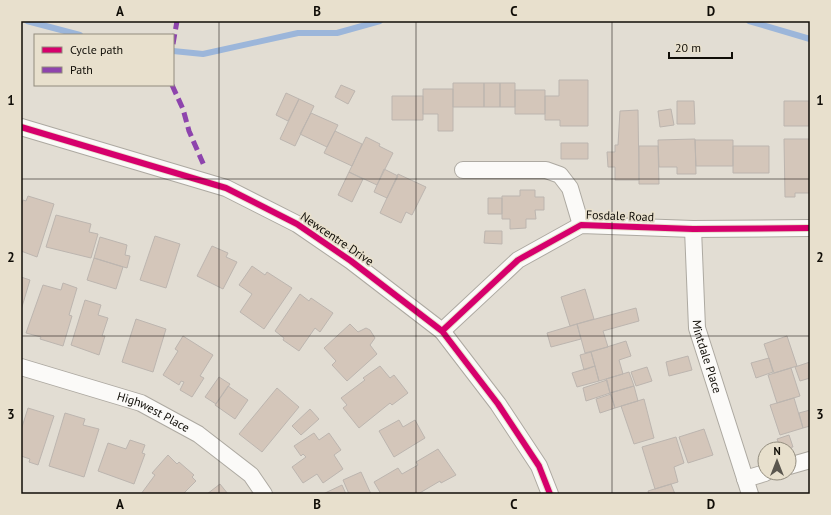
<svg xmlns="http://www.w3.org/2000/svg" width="831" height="515" font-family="'PT Sans',sans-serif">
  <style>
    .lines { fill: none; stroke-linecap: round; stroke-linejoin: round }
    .stream { stroke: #9cb6da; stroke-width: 6 }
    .building { fill: #d4c6ba; stroke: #bcb5af }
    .minor-casing { stroke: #ada9a1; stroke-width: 18 }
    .minor { stroke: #fbfaf8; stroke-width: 16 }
    .quiet { stroke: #8e44ad; stroke-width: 5; stroke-dasharray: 10 5; stroke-linecap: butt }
    .cycleway-casing { stroke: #e8e0cd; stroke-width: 8 }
    .cycleway { stroke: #d6006c; stroke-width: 6 }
    .grid { fill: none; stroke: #100d07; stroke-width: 1; stroke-opacity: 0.55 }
    .labels { text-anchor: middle; stroke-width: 3.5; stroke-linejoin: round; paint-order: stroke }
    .street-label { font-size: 12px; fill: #100d07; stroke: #e8e0cd }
    .neatline { fill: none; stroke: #100d07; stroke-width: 1.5 }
    .grid-label { font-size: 13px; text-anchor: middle; font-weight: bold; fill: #100d07 }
  </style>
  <rect width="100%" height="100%" fill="#e2ddd3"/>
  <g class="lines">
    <!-- stream -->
    <path class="stream" d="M27 21 80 35
      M749 21 810 39
      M173 51 203 54 298 33H337L380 21"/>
  </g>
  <!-- building -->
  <path class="building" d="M559 80H588V126H560V120H545V96H559Z
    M453 83H484V107H453Z
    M484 83H500V107H484Z
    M500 83H515V107H500Z
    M341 85 355 91 348 104 335 97Z
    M423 89H453V131H438V114H423Z
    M515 90H545V114H515Z
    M286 93 299 99 288 121 276 115Z
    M392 96H423V120H392Z
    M299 99 314 106 295 146 280 139Z
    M677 101H694L695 124H677Z
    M784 101H809V126H784Z
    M671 109 674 125 660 127 658 111Z
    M638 110 639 180H615V167H608L607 152H615V145H618L620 111Z
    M311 113 338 125 327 147 300 134Z
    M335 131 362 144 352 166 324 153Z
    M366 137 380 144 379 146 393 153 377 185 349 172Z
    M695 139 696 174H677V167H659L658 140Z
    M784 139H810V193H795V197H785Z
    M695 140H733V166H696Z
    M561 143H588V159H561Z
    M639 146H658L659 184H639Z
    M733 146H769V173H733Z
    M384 169 398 176 387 198 374 192Z
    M349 172 363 179 352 202 338 195Z
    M398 174 426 187 412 215 406 212 401 223 380 213Z
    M520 190H535V197H544V210H535L536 219H526V228L510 229V219H502V196H520Z
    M28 196 54 204 37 257 21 251V207L23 200 26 201Z
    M488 198H502V214H488Z
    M56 215 91 224 89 232 98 234 91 258 46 247Z
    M485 231H502V244L484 243Z
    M155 236 180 244 166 288 140 280Z
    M100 237 127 245 125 255 130 256 127 268 94 258Z
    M212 246 228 253 226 257 237 262 223 289 197 276Z
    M94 258 123 267 116 289 87 280Z
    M252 266 265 275 267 272 292 288 264 329 240 312 252 294 239 285Z
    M21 277 30 280 21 310Z
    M63 283 77 288 69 315 72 316 63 346 40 339 41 337 26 333 43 285 61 290Z
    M585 289 594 319 570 326 561 297Z
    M300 294 309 301 311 298 333 313 320 332 315 328 299 351 283 340 284 338 275 331Z
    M85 300 101 305 98 315 108 318 102 336H105L99 355 71 345Z
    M636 308 639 321 603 331 608 347 585 353 577 324Z
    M136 319 166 329 153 372 122 362Z
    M350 324 358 332 366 328 370 330 375 338 370 345 377 354 347 381 332 365 336 361 324 348Z
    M577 324 581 339 551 347 547 333Z
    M183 336 213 355 200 376 204 378 192 397 180 390 184 382 181 381 179 385 163 375 178 351 175 349Z
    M787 336 797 366 774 373 764 344Z
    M626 341 631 356 619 360 623 374 599 381 591 352Z
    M591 352 595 366 584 370 580 355Z
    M688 356 692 370 669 376 666 362Z
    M769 358 773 372 756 378 751 363Z
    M810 362V378L800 381 795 367Z
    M380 366 390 378 394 375 408 393 392 405 390 403 359 428 343 408 347 405 341 398 365 380 363 378Z
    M595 366 599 381 577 387 572 373Z
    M647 367 652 381 636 386 631 372Z
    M791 368 800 396 777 403 768 375Z
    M629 372 634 386 610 393 606 379Z
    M219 377 230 384 216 404 205 397Z
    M607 380 610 393 586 401 583 388Z
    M228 386 248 400 235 419 215 405Z
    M634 386 638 401 615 408 610 393Z
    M277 388 299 407 262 452 239 434Z
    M611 394 615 408 600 413 596 399Z
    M794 398 803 428 780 435 770 405Z
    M644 399 654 438 634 444 621 406Z
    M28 408 54 416 38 465 29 462 30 459 21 456V430Z
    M310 409 319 419 301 435 292 426Z
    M810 410V426L803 428 799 413Z
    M65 413 85 419 83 425 99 429 84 477 49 466Z
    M399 420 403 427 415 420 425 438 394 457 379 431Z
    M704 429 713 455 688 463 679 437Z
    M314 433 319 440 329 433 341 450 334 455 343 469 323 483 317 474 303 483 292 467 306 457 303 454 301 456 294 446Z
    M789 435 793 447 781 449 777 439Z
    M676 437 684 463 674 467 678 482 655 489 642 447Z
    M130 440 145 445 142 453 145 454 134 484 98 471 108 443 126 449Z
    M438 449 456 475 441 483 440 481 418 494H381L374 482 398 468 402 474 418 465 416 462Z
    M168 455 177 464 179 462 194 475 192 477 196 481 183 494H141L155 475 152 473Z
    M361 472 371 494H349L343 480Z
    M220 484 228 494H207Z
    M671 484 675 494H649L648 491Z
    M342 485 346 494H323Z"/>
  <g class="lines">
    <defs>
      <g id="minor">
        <path d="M21 127 226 188 297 224 351 261 442 331 498 404 539 466 550 494"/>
        <path d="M463 170H546L560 175 570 188 581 225"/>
        <path id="s1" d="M693 229 697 328 750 494"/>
        <path d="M442 331 518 260 581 225 693 229 810 228"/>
        <path id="s2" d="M21 367 141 403 198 434 251 475 264 494"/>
        <path d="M789 466 810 460"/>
        <path d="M745 479 765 473"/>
      </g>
    </defs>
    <!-- minor casing -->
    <use href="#minor" class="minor-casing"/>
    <!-- minor -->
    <use href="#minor" class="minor"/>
    <!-- quiet -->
    <path class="quiet" d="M173 44 177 21
      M172 85 183 109 189 131 205 168"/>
    <defs>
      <path id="cycleway" d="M21 127 226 188 297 224 351 261 442 331 498 404 539 466 550 494
        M442 331 518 260 581 225 693 229 810 228"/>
    </defs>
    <!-- cycleway casing -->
    <use href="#cycleway" class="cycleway-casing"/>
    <!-- cycleway -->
    <use href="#cycleway" class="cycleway"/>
  </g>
  <!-- grid -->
  <path class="grid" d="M219 21V494M416 21V494M612 21V494M21 179H810M21 336H810"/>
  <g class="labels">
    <!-- street labels -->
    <g class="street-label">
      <text transform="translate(620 216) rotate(2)" y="4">Fosdale Road</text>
      <text transform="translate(337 239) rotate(34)" y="4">Newcentre Drive</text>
      <text dy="4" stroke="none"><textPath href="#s1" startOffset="129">Mintdale Place</textPath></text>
      <text dy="4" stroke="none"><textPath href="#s2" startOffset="140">Highwest Place</textPath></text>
    </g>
  </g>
  <!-- border -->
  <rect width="831" height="515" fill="none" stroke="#e8e0cd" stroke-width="44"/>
  <!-- legend -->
  <rect x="34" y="34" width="140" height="52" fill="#e8e0cd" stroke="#928c7e"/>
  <rect x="42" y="47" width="20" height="6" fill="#d6006c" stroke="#928c7e"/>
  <text x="70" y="54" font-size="12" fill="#100d07">Cycle path</text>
  <rect x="42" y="67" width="20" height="6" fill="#8e44ad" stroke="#928c7e"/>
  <text x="70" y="74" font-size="12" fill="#100d07">Path</text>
  <!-- north arrow -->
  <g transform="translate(777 461)"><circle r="19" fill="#e8e0cd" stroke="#928c7e"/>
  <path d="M0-3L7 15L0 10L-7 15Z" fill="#5a564e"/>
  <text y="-6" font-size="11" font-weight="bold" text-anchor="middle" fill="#100d07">N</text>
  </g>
  <!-- scale -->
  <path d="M669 52v6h63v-6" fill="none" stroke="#100d07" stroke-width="2"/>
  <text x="675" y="52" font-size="12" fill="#100d07" stroke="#e8e0cd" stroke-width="3" paint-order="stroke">20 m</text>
  <rect x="22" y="22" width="787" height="471" class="neatline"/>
  <g class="grid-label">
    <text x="120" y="16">A</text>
    <text x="317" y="16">B</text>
    <text x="514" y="16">C</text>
    <text x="711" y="16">D</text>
    <text x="11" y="105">1</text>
    <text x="820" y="105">1</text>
    <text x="11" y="262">2</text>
    <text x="820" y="262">2</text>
    <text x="11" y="419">3</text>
    <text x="820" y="419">3</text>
    <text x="120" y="509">A</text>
    <text x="317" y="509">B</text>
    <text x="514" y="509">C</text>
    <text x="711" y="509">D</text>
  </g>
</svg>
